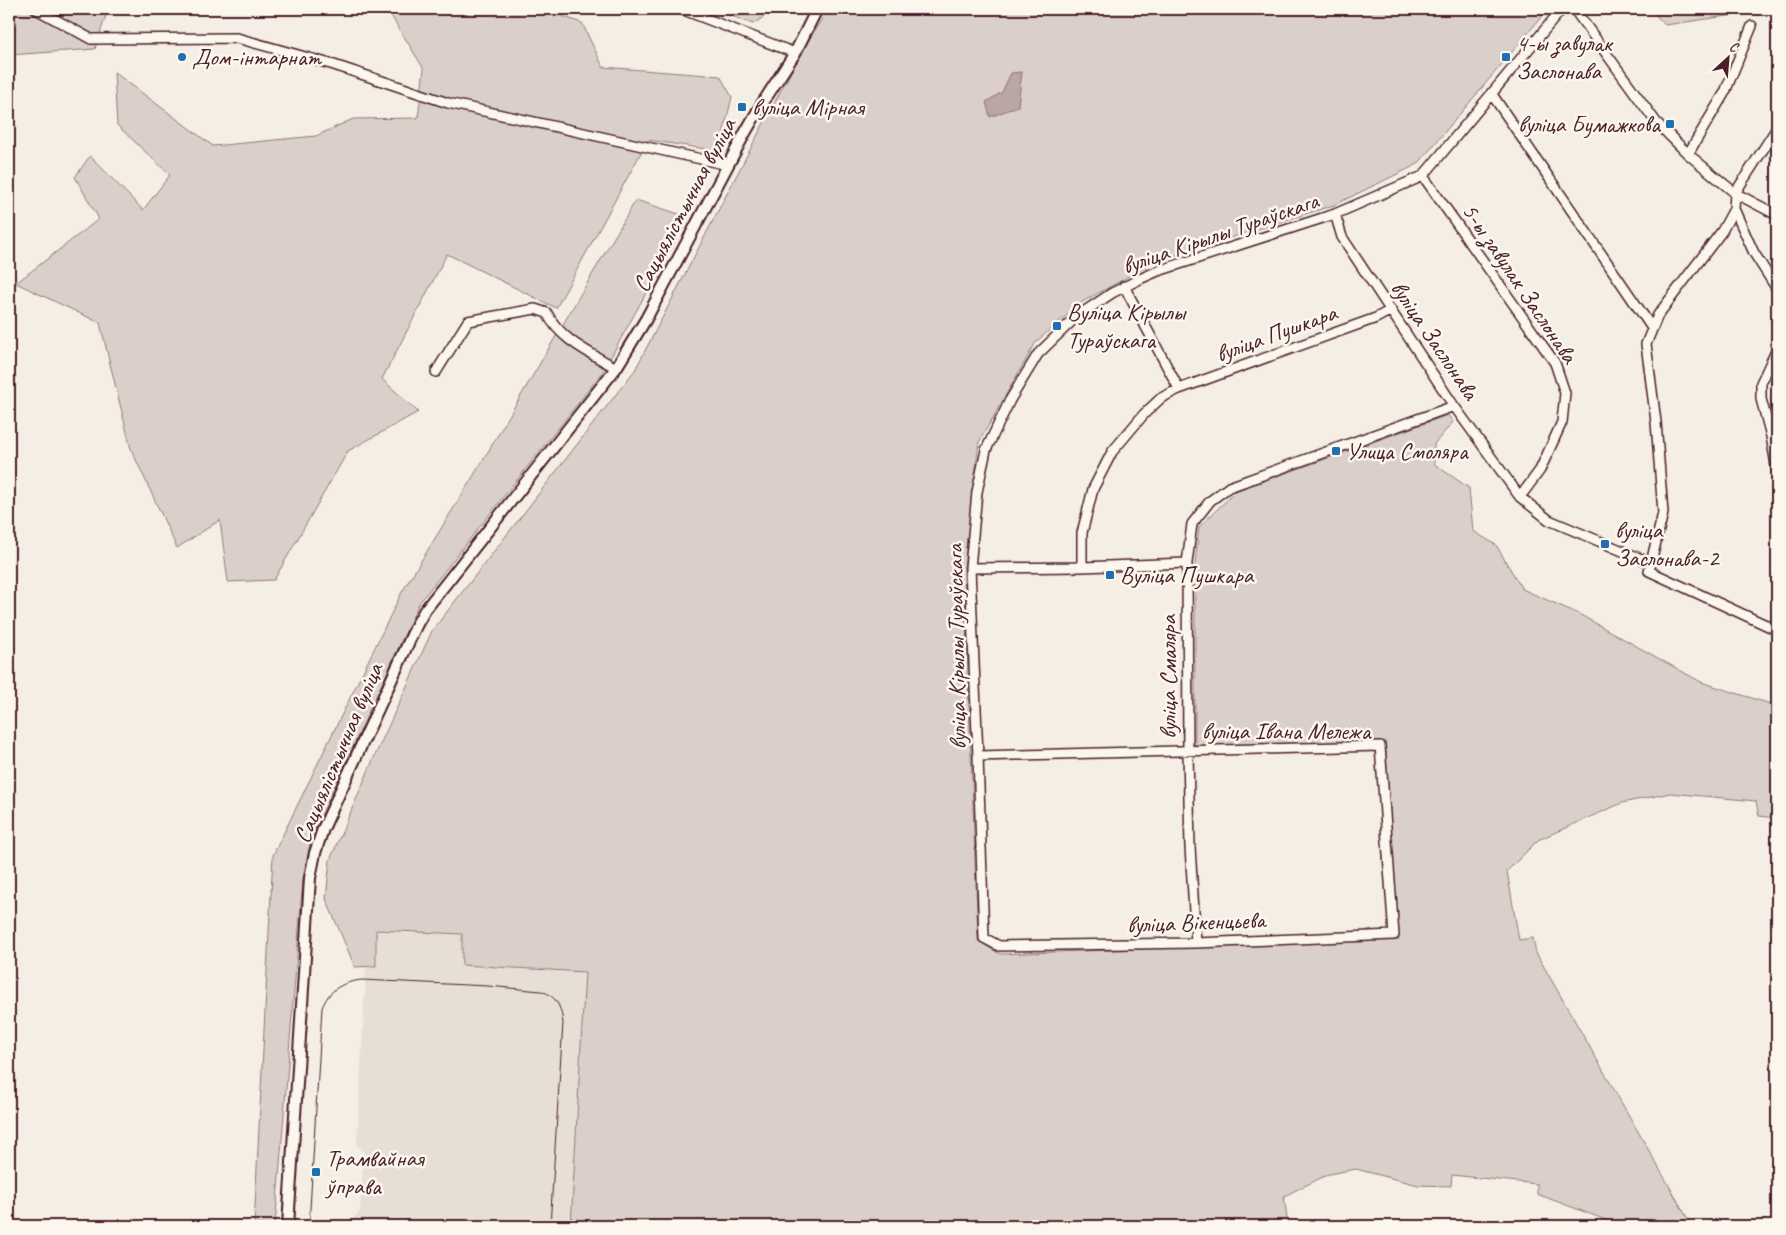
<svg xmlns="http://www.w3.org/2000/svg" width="1786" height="1235" font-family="Caveat,sans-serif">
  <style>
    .built { fill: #e7dfd6 }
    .green { fill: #dbd0c9; stroke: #92787a }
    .water { fill: #baa7a5; stroke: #8d7174 }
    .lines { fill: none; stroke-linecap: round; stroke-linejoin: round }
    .minor-casing { stroke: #4a1f2b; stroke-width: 12 }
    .major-casing { stroke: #4a1f2b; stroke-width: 14 }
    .minor { stroke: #fbf7ec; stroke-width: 9 }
    .major { stroke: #fbf7ec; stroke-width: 10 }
    .tram { stroke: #4a1f2b; stroke-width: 1 }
    .poi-dot { fill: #1f6fb2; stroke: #fbf7ec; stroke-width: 2 }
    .labels { text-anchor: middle; stroke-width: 5; stroke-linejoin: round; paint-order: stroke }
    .poi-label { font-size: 24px; fill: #4a1f2b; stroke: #fbf7ec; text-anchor: start }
    .street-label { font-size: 24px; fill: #4a1f2b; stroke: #fbf7ec }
  </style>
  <rect width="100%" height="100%" fill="#f4eee4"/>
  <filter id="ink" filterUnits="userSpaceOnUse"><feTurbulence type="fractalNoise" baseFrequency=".02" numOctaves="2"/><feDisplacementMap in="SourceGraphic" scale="10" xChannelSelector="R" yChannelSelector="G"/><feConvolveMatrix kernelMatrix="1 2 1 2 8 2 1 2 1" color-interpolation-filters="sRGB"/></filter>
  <g filter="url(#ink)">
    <!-- built -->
    <path class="built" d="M376 930 462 934V965L585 972 571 1226H352L353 1219 360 1211 364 1152 357 1145 366 967 376 966Z"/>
    <!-- green -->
    <path class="green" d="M9 9H108L95 49 9 55Z
      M387 9H541L582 23 603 67 720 76 732 97 719 151 648 140 556 308 447 254 382 379 418 412 348 451 274 580 228 582 220 520 177 548 131 449 100 323 16 283 99 219 75 177 90 156 143 210 170 175 117 125 114 72 213 146 316 136 353 119 418 118 424 69Z
      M713 9H776L753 24Z
      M828 9H1548L1418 164 1334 205 1157 261 1082 302 1036 342 979 442 964 567 978 941 1000 954 1399 940 1385 741 1195 746V564L1199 527 1236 491 1448 415 1453 422 1434 444V464L1469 488 1473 531 1496 545 1522 589 1577 613 1701 682 1777 706V818L1759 816 1756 801 1670 793 1622 803 1538 840 1507 871 1519 940 1533 938 1536 953 1692 1226H1622L1537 1194V1184L1452 1175 1451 1186 1418 1185 1356 1169 1329 1174 1284 1196 1288 1226H571L585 972 462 965V934L376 930V966L355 967 326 899 330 860 373 760 432 631 635 370 778 96 804 48Z
      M1650 9H1776L1665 25Z
      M636 200 688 217 602 373 419 603 311 838 303 879 275 1226H254L273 855 402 592 482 462Z"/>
    <!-- water -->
    <path class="water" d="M1022 72 1018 106 990 117 986 102 1002 92 1011 73Z"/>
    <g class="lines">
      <defs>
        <path id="minor" d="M36 9 91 39 237 38 334 65 448 103 728 165
          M681 9 795 53
          M1574 9 1656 122 1688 154 1735 193 1777 215
          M1491 93 1652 328
          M1688 154 1725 92 1752 26
          M1423 176 1555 363 1565 393 1562 422 1540 470 1520 497
          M1735 193 1734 209 1722 231 1658 315 1646 344 1656 422 1663 513 1649 571 1777 630
          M1735 193 1777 128
          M1734 209 1754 253 1777 289
          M1335 214 1342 237 1454 406 1520 497 1549 520 1651 563
          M1124 286 1179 389
          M1777 349 1761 383V399L1771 436 1777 471
          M436 372 468 321 535 309 547 313C560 340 591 353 616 368
          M1082 567V533L1093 489 1112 452 1144 414 1161 398 1179 389 1376 318 1391 310
          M970 568 1082 567 1187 563
          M978 756 1380 746 1394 935 1196 943 999 946 984 938 978 756 970 568 977 492 986 450 1010 400 1038 354 1076 317 1112 293 1142 278 1158 271 1335 214 1423 176 1562 9
          M1196 943 1190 847 1188 752 1187 563 1192 524 1210 501 1229 487 1454 406"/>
        <path id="major" d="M288 1226 310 878 315 853 323 829 417 624 425 610 616 368 646 319 745 133 760 107 795 53 817 9"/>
      </defs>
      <!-- minor casing -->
      <use href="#minor" class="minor-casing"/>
      <!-- major casing -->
      <use href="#major" class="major-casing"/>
      <!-- minor -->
      <use href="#minor" class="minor"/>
      <!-- major -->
      <use href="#major" class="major"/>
      <!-- tram -->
      <path class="tram" d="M309 1226 322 1008C329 989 343 982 362 980L488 986 541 991C557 996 561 1007 563 1023L550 1226"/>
    </g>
  </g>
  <!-- markers -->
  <g class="poi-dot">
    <circle cx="182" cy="57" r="5"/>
    <rect x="1501" y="52" width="10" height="10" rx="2.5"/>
    <rect x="737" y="102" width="10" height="10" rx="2.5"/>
    <rect x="1665" y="119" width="10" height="10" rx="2.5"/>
    <rect x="1052" y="321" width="10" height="10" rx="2.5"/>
    <rect x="1331" y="446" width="10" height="10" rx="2.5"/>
    <rect x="1600" y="539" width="10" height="10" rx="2.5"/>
    <rect x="1105" y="570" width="10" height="10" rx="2.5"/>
    <rect x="311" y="1167" width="10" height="10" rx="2.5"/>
  </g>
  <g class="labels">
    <!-- poi labels -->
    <g class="poi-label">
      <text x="1516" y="51">4-ы завулак<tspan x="1516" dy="28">Заслонава</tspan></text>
      <text x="192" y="65">Дом-інтарнат</text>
      <text x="752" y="115">вуліца Мірная</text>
      <text x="1660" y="132" text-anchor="end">вуліца Бумажкова</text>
      <text x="1067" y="320">Вуліца Кірылы<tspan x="1067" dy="28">Тураўскага</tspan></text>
      <text x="1346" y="459">Улица Смоляра</text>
      <text x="1615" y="538">вуліца<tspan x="1615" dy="28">Заслонава-2</tspan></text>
      <text x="1120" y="583">Вуліца Пушкара</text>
      <text x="326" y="1166">Трамвайная<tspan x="326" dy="28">ўправа</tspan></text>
    </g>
    <!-- street labels -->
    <g class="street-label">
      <text transform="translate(684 205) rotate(-62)" y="8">Сацыялістычная вуліца</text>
      <text transform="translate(1220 233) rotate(-19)" y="8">вуліца Кірылы Тураўскага</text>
      <text transform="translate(1520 283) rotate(56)" y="8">5-ы завулак Заслонава</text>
      <text transform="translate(1276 333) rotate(-20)" y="8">вуліца Пушкара</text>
      <text transform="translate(1435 340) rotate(56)" y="8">вуліца Заслонава</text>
      <text transform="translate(956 647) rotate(-91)" y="8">вуліца Кірылы Тураўскага</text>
      <text transform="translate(1168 677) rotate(-90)" y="8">вуліца Смаляра</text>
      <text x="1286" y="739">вуліца Івана Мележа</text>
      <text transform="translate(338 753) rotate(-67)" y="8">Сацыялістычная вуліца</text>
      <text transform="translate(1196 922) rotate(-2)" y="8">вуліца Вікенцьева</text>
    </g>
  </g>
  <!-- margin -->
  <rect width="1786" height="1235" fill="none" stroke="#fbf7ec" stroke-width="30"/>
  <rect x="15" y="15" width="1756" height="1205" fill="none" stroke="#4a1f2b" stroke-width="2" filter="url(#ink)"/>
  <!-- north arrow -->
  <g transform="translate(1728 58) rotate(26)" stroke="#fbf7ec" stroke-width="4" paint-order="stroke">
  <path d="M0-4L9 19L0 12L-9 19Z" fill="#4a1f2b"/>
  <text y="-8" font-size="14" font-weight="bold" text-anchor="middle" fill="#4a1f2b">С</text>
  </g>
</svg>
